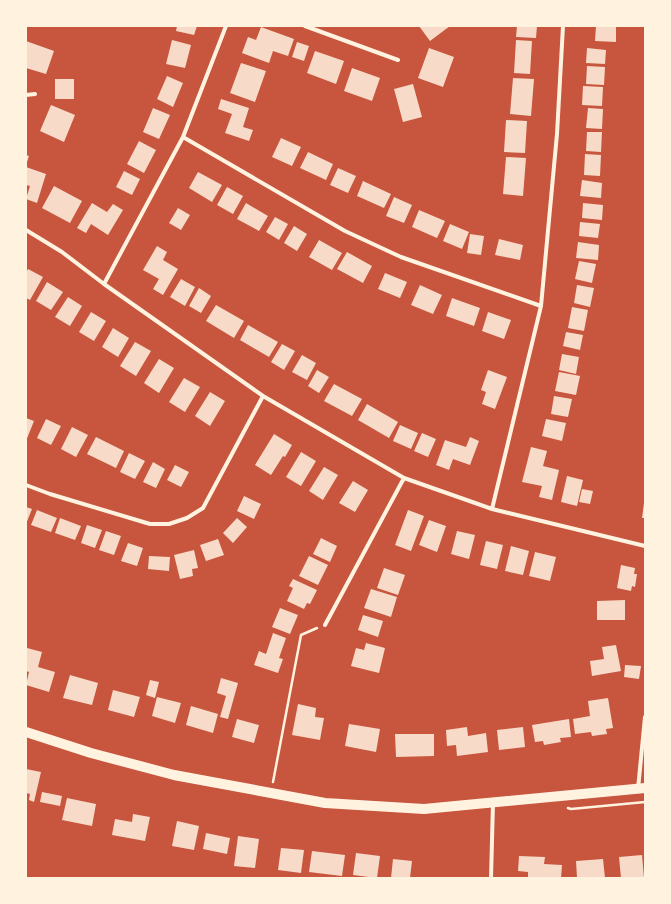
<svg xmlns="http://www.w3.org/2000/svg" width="671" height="904" font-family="'IBM Plex Sans',sans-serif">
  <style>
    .building { fill: #f7dbc8 }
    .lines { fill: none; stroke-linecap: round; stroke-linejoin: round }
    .path { stroke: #fff3e0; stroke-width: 2.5 }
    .minor { stroke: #fff3e0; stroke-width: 4 }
    .trunk { stroke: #fff3e0; stroke-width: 10 }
  </style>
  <rect width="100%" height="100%" fill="#c8553d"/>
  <!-- building -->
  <path class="building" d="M177 26H197L194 35 176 31Z
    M419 26H450L430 41Z
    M517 26H537L536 38 516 37Z
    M596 26H616V42L595 41Z
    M261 27 294 39 288 56 273 51 269 63 242 53 248 37 256 40Z
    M172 40 191 45 185 68 166 64Z
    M516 40 532 41 530 74 514 73Z
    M26 41 54 51 46 74 26 68Z
    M297 42 309 46 304 61 292 57Z
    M429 48 454 57 443 87 418 78Z
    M587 48 606 50 605 64 586 63Z
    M315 51 344 61 336 84 307 73Z
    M241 63 266 71 255 102 230 93Z
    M587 66 605 67 604 85 586 84Z
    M352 68 380 78 372 101 344 91Z
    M167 76 183 83 173 107 157 99Z
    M513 78 534 79 531 116 510 114Z
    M55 79H74V99H55Z
    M413 84 422 117 403 122 394 89Z
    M583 86 603 87 602 106 582 105Z
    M221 99 249 108 243 127 253 130 249 141 225 133 232 114 218 109Z
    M51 105 75 115 64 142 40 131Z
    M153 108 170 115 159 139 143 132Z
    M588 108 603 109 602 129 586 128Z
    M506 120 527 121 525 153 504 152Z
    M587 132H602L601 152 586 151Z
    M281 138 301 147 292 166 272 157Z
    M139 141 156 150 144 173 127 164Z
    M308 152 333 164 326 180 300 168Z
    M585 154 601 155 600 176 584 175Z
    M26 155 29 156 26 165Z
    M506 157 526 158 523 196 503 194Z
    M26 167 46 174 37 203 26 199 30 186 26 185Z
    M338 168 356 176 348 193 330 185Z
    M124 171 140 179 132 195 116 187Z
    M198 172 222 185 212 202 189 188Z
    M582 180 602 183 601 198 580 196Z
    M363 181 391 194 384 208 357 196Z
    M54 186 82 201 70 223 42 208Z
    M227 187 243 196 233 214 217 205Z
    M394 197 412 205 404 223 386 216Z
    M92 203 107 212 113 204 123 210 108 235 91 224 86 233 77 228Z
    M246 203 268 216 259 231 237 219Z
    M583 203 603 205 602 220 582 218Z
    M178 208 190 215 181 230 169 223Z
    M419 210 445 221 437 238 412 227Z
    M275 217 288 224 279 240 266 232Z
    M580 222 600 224 598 238 579 236Z
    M450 224 469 232 462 249 443 241Z
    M294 226 307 234 297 251 284 243Z
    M470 234 484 236 481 255 467 253Z
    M499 239 523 245 520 260 495 255Z
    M319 240 342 253 332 270 309 257Z
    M578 242 599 245 598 260 576 258Z
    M157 246 167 252 163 260 178 269 163 295 153 289 159 279 143 270Z
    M347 252 372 266 363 283 337 269Z
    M579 261 596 264 592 283 575 279Z
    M28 269 43 277 30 300 26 298V273Z
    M385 273 407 282 400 298 378 289Z
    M181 279 195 287 185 306 170 297Z
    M47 282 63 292 51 310 36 301Z
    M420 285 442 295 433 314 411 305Z
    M577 285 594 288 590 307 574 303Z
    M199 288 211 296 201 313 189 306Z
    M68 297 82 306 70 326 55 317Z
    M452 298 480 308 474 326 446 316Z
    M216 305 244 321 234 338 206 321Z
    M572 307 588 310 584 331 568 328Z
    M91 312 106 321 94 341 79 332Z
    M488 312 511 320 504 339 482 331Z
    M248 325 278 342 269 357 240 340Z
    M113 328 129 338 118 357 102 347Z
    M566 332 583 335 580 350 563 346Z
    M135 342 151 351 136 376 120 366Z
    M282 344 295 351 284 370 271 362Z
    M562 354 579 357 576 374 559 370Z
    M302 355 316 363 307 380 292 372Z
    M159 359 174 368 159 393 144 383Z
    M317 370 329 377 319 393 308 386Z
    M488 370 507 377 495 409 482 404 486 392 481 390Z
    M559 372 580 376 576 395 555 391Z
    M184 378 200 387 185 412 169 402Z
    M334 384 362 399 352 416 324 401Z
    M210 392 225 401 210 426 195 416Z
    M554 396 572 399 568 417 551 414Z
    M367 404 398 422 389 438 358 420Z
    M26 418 34 421 26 441Z
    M46 419 61 426 51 445 37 438Z
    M546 419 566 423 562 441 542 436Z
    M400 425 418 433 411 449 393 441Z
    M72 427 88 435 76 457 61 449Z
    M422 433 436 439 428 457 414 451Z
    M274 434 292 445 285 457 283 456 271 475 255 465Z
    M96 437 124 451 116 468 87 454Z
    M470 437 479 441 470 465 453 459 449 470 436 465 445 440 466 447Z
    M531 447 547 451 543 466 559 470 552 500 539 497 542 486 522 482Z
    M301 452 316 461 301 486 286 477Z
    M129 453 145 461 135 479 120 472Z
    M153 462 165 469 156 488 143 482Z
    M175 465 189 472 181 487 167 480Z
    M324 467 338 475 323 500 309 491Z
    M567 476 583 480 577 506 561 502Z
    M353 481 368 490 355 512 339 503Z
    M582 489 593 491 590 504 579 502Z
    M244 496 261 504 254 519 237 511Z
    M644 503H645V518H642Z
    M26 507 32 509 26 524Z
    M37 510 57 518 51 532 31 525Z
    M408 510 424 516 411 551 395 545Z
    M60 518 81 526 75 540 55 533Z
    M237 518 247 527 233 543 223 533Z
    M429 520 446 526 437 552 419 545Z
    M87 525 102 530 95 548 81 543Z
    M106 531 121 536 114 555 99 550Z
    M457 531 475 535 469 559 451 554Z
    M321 538 337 546 330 562 313 554Z
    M218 539 224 555 206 561 200 545Z
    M486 541 503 545 497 569 480 565Z
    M128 543 143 548 137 566 121 561Z
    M511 546 529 551 523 575 505 571Z
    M194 550 198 568 192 569 193 576 180 579 174 555Z
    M535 552 556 557 550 581 529 576Z
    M149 556 170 557 169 571 148 569Z
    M309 556 328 565 318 585 299 576Z
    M621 565 635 568 634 574H637L635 587 632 586 631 591 617 588Z
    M384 568 405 575 398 595 377 588Z
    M293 579 317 590 310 604 307 603 304 609 287 601 293 588 289 586Z
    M371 589 397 597 391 617 364 608Z
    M625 600V620H597V601Z
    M280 608 298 615 290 634 272 627Z
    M363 615 383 621 378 637 358 630Z
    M273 633 286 638 279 658 283 659 278 673 254 665 259 651 266 654Z
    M366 643 385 648 379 673 351 666 356 648 364 650Z
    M616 645 621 671 592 676 590 661 604 659 602 647Z
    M27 648 42 652 38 667 55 672 49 692 26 685 29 672 26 671Z
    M625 665 641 666 639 679 624 677Z
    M70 675 98 683 92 705 63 698Z
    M221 678 238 683 228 719 220 717 226 696 217 693Z
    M150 680 159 682 155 698 146 695Z
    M113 690 140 697 134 717 108 710Z
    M157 697 181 703 175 723 152 716Z
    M608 698 613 728 606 729 607 734 592 736 591 732 575 734 573 719 590 716 588 701Z
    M298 704 316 708 315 717 324 718 320 740 292 735Z
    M191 706 218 714 213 733 186 725Z
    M237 719 259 725 254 743 232 737Z
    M569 719 571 737 560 738 561 742 544 745 543 741 535 742 532 725Z
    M349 724 380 729 376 752 345 746Z
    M467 727 468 736 486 733 488 752 457 756 456 745 447 746 446 730Z
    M523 727 525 747 499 750 497 730Z
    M395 734H434V756L396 757Z
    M26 769 41 772 34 802 29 800 30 794 26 793Z
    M42 792 62 796 60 806 40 802Z
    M67 798 96 804 92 826 62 820Z
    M133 814 150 817 145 841 112 835 115 819 132 822Z
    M177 821 199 826 194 850 172 846Z
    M206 833 230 838 227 854 203 849Z
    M238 836 259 839 255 868 234 866Z
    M281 848 304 850 301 873 278 870Z
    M312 851 345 855 342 876 309 872Z
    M356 853 380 856 377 878 353 875Z
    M642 855 644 878H621L619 857Z
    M519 856 545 857 544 864 562 865 561 878H528V872L518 871Z
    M393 859 412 861 410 878H391Z
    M603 859 605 878H577L576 861Z"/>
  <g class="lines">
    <!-- path -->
    <path class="path" d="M273 782 301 635 317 628
      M568 808 571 809 645 802"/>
    <!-- minor -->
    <path class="minor" d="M305 26 398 60
      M26 95 35 94
      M183 137 345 231 401 257 541 306
      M26 230 62 252 104 284 263 396 404 478 492 509 645 546
      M104 284 183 137 226 26
      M26 485 50 494 150 524H169L187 518 203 508 263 396
      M492 509 541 306 557 134 563 26
      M325 625 404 478
      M638 789 645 717
      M491 878 493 803"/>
    <!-- trunk -->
    <path class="trunk" d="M26 732 91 753 174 775 325 803 424 809 645 788"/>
  </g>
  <!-- border -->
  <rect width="671" height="904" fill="none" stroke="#fff3e0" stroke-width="54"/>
</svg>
